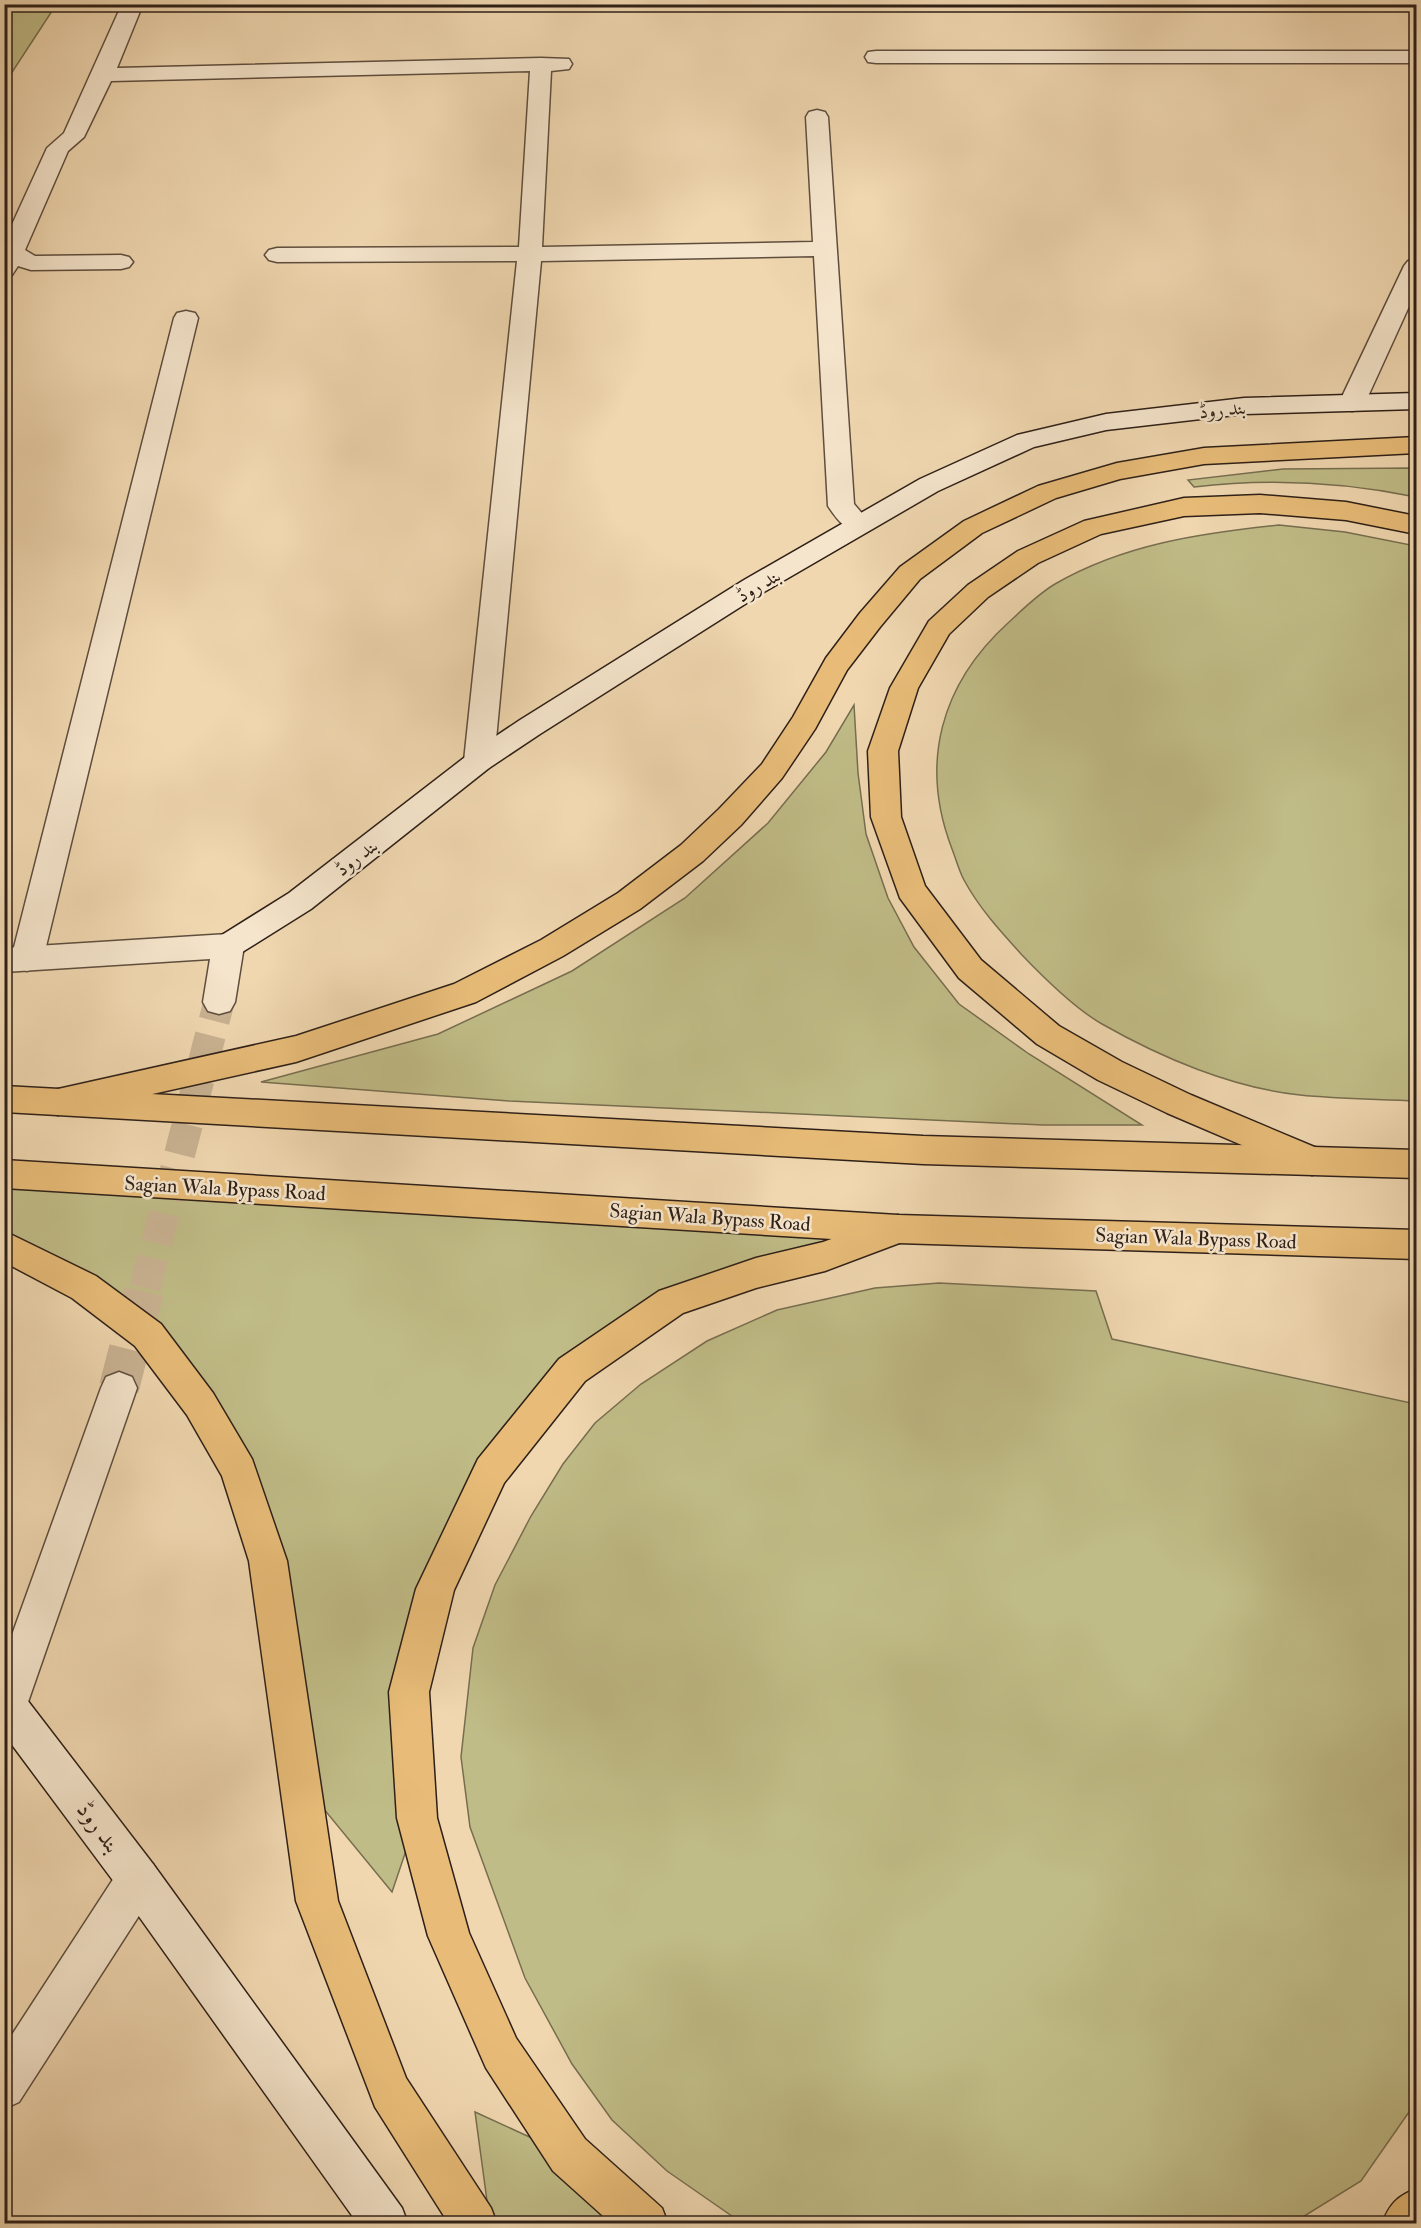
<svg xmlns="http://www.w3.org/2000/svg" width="1421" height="2228" font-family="'IM FELL Double Pica',Amiri,serif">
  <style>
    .green { fill: #c0bc87; stroke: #776e50; stroke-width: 1.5 }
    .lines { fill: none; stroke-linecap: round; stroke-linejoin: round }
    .tertiary-tunnel-far1 { stroke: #c9b292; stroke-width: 31; stroke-dasharray: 31 15; stroke-linecap: butt }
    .tertiary-tunnel { stroke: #c9b292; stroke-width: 40; stroke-dasharray: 40 20; stroke-linecap: butt }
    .minor-casing { stroke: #5e4e3e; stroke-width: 3 }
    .tertiary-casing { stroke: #5e4e3e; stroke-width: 3 }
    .secondary-casing { stroke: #2e2018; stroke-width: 3 }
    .primary-casing { stroke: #2e2018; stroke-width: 3 }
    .motorway-casing { stroke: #2e2018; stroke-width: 3 }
    .minor { fill: #f5e5cc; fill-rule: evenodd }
    .tertiary { fill: #f5e5cc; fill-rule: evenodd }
    .secondary { fill: #f5e5cc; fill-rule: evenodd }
    .primary { fill: #e8bc78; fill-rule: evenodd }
    .motorway { fill: #e8bc78; fill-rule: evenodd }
    .labels { text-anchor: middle; stroke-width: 5; stroke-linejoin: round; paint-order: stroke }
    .street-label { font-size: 20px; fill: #2e2018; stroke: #f5e5cc }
    .near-street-label { font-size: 24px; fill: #2e2018; stroke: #f5e5cc }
  </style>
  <rect width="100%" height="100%" fill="#f0d7b0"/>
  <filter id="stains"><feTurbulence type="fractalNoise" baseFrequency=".00333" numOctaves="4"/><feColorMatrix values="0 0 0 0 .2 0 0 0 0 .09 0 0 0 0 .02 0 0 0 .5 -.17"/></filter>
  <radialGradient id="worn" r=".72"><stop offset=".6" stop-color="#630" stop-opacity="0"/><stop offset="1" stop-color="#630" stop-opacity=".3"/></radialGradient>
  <!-- green -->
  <path class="green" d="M5 4 56 5 5 83 4 5Z
    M1416 468V497C1343 482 1269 478 1194 487L1188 480 1283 469Z
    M1279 525 1345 532 1416 546V1101C1378 1099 1338 1099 1300 1095 1232 1088 1160 1057 1102 1024 1074 1008 1044 978 1022 955 1001 932 979 908 964 880 959 871 956 859 952 849 919 763 941 684 1008 623 1022 610 1038 594 1055 584 1124 544 1202 533 1279 525Z
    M854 705 858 773 866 834 888 898 914 947 959 1004 1029 1054 1142 1125H1043L509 1101 261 1082 438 1034 572 971 685 898 768 823 826 752Z
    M4 1176 898 1229 756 1273 572 1370 435 1589 417 1818 392 1892 300 1780 268 1561 148 1335 5 1245Z
    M939 1283 1096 1291 1112 1339 1416 1404V2102L1361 2181 1293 2223H742L667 2171 612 2120 572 2064 525 1978 470 1827 461 1757 473 1648 495 1585 531 1516 563 1464 595 1423 641 1384 707 1341 777 1310 875 1288Z
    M475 2112 569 2155 646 2223H490Z"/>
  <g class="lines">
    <!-- tertiary-tunnel-far1 -->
    <path class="tertiary-tunnel-far1" d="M145 1288 219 1002"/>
    <!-- tertiary-tunnel -->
    <path class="tertiary-tunnel" d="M119 1388 145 1287"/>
    <defs>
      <path id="minor" d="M122 4H143L117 68 541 58 569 59 572 64 569 69 551 71 542 247 813 242 806 117 809 112 817 110 825 112 828 117 854 504 872 525 868 531C849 536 838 521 828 506L814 256 541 261 494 761 489 768 479 771 469 768 464 761 517 261 277 262 269 260 265 255 269 250 277 248 519 247 530 71 111 81 84 137 68 151 25 250 35 256 121 255 129 257 133 262 129 267 121 269 31 270 18 266 12 275 4 277V242L47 148 64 133Z
        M876 51H1416V63H876L868 62 865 57 868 52Z
        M1416 259V291L1365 403 1361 409 1352 411 1343 409 1339 403 1404 266 1408 261Z
        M186 311 195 313 198 318 43 959 38 967 27 971 16 967 11 959 174 318 177 313Z
        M138 1858 153 1864 159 1879 153 1894 19 2102 4 2109V2047L123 1864Z"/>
      <path id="tertiary" d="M228 934 239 938 244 946 235 1002 230 1011 219 1014 208 1011 203 1002 210 959 4 972V948Z
        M119 1372 132 1377 137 1388 27 1705 21 1718 7 1724 4 1723V1657L101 1388 106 1377Z"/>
      <path id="secondary" d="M1416 393V409L1244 414 1106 430 1034 447 938 491 764 592 540 734 489 768 311 909 239 954 228 958 217 954 212 946 217 938 289 893 469 754 520 720 744 580 920 479 1017 435 1106 414 1244 398Z
        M7 1686 21 1692 153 1864 402 2208 408 2224H358L123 1894 4 1734V1687Z"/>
      <path id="primary" d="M4 1086 923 1136 1416 1150V1178L923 1164 4 1112Z
        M4 1160 898 1215 1416 1230V1259L898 1243 4 1188Z"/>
      <path id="motorway" d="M1416 437V453L1204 464 1120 479 1056 498 982 533 920 579 880 627 847 670 815 729 782 778 741 825 703 861 640 909 563 956 476 1002 296 1062 58 1115 46 1111 42 1102 46 1093 58 1089 296 1036 454 984 541 940 618 893 681 845 719 809 762 764 793 717 826 658 860 613 900 567 964 521 1038 486 1117 463 1204 448Z
        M1260 495 1346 502 1416 516V534L1346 520 1260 513 1184 516 1101 534 1038 563 988 597 949 634 918 688 898 751 901 817 925 886 981 960 1059 1026 1122 1062 1191 1095 1324 1151 1329 1161 1324 1171 1312 1175 1167 1113 1098 1080 1037 1044 959 978 900 898 871 817 868 751 890 688 929 621 968 585 1018 551 1084 521 1184 498Z
        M898 1215 910 1219 915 1229 910 1239 825 1271 756 1288 683 1313 585 1381 504 1483 454 1590 429 1692 437 1818 469 1933 516 2038 585 2139 662 2208 668 2224H612L553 2171 486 2068 428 1936 397 1818 389 1692 416 1589 478 1459 559 1359 659 1291 756 1258 823 1242Z
        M4 1231 96 1276 161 1324 213 1393 252 1459 287 1561 338 1901 406 2078 491 2208 497 2224H449L375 2107 296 1901 249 1561 222 1476 187 1415 135 1346 72 1298 4 1262Z
        M1416 2189V2224H1382C1389 2205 1397 2196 1416 2189Z"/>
    </defs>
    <!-- minor casing -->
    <use href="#minor" class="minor-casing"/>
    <!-- tertiary casing -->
    <use href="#tertiary" class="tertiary-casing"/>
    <!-- secondary casing -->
    <use href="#secondary" class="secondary-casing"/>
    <!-- primary casing -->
    <use href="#primary" class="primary-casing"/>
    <!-- motorway casing -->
    <use href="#motorway" class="motorway-casing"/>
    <!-- minor -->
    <use href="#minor" class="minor"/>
    <!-- tertiary -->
    <use href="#tertiary" class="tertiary"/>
    <!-- secondary -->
    <use href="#secondary" class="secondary"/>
    <!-- primary -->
    <use href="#primary" class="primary"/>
    <!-- motorway -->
    <use href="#motorway" class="motorway"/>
  </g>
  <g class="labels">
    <!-- street labels -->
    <g class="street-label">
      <text transform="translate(1222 409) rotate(-6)" y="7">بند روڈ</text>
      <text transform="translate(758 585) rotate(-31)" y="7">بند روڈ</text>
      <text transform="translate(356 857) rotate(-38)" y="7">بند روڈ</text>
      <text transform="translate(225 1188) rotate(3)" y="7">Sagian Wala Bypass Road</text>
      <text transform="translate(710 1217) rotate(4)" y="7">Sagian Wala Bypass Road</text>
      <text transform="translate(1196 1238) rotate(2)" y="7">Sagian Wala Bypass Road</text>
    </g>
    <!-- near-street labels -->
    <g class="near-street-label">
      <text transform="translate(99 1827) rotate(53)" y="8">بند روڈ</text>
    </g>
  </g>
  <!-- margin -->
  <rect width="1421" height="2228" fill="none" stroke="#f0d7b0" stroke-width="24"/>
  <rect x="6" y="6" width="1409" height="2216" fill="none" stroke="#2e2018" stroke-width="3"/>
  <rect x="12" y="12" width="1397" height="2204" fill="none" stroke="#2e2018" stroke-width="1.5"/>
  <rect width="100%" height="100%" filter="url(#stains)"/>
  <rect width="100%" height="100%" fill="url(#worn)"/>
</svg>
